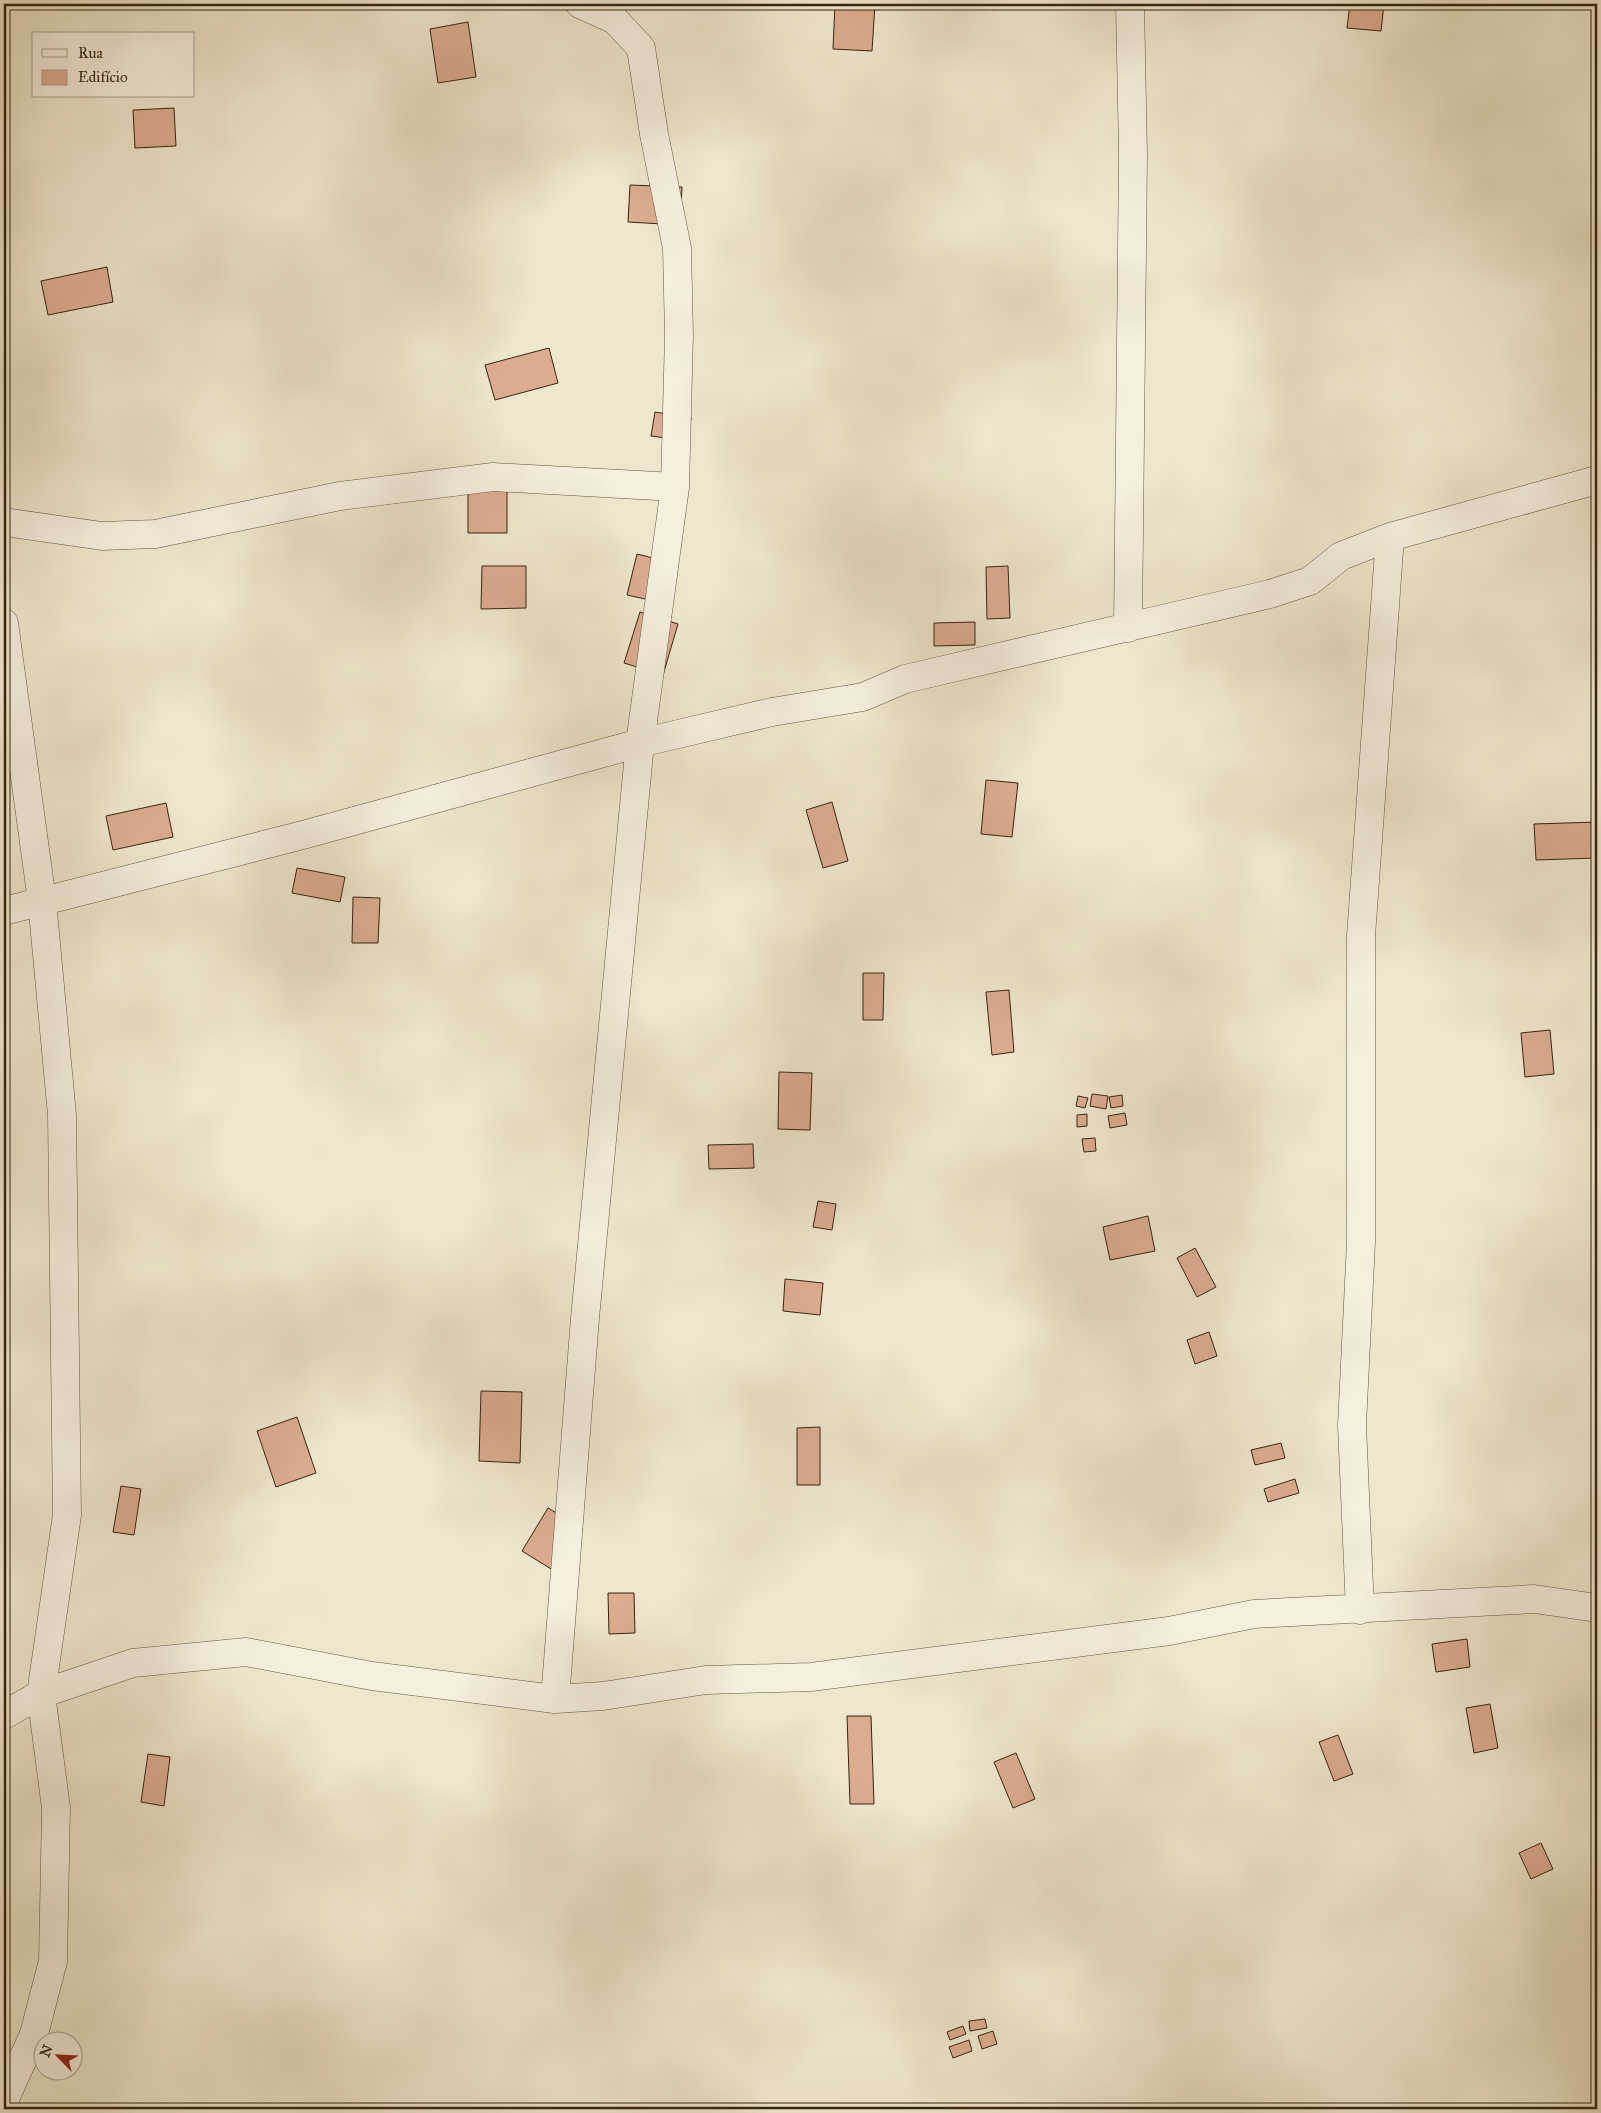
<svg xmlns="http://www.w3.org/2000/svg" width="1601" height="2113" font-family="'IM FELL Great Primer',serif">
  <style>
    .building { fill: #dcac91; stroke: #372411 }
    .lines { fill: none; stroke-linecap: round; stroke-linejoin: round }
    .minor-casing { stroke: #655540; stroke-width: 29 }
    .minor { stroke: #f5efde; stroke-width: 28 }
  </style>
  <rect width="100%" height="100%" fill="#efe7cd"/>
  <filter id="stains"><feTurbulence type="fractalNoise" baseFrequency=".004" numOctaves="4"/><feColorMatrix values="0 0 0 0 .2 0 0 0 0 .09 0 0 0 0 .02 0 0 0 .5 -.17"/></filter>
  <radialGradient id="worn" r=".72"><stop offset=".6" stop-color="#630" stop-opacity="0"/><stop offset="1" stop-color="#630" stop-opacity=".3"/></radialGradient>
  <!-- building -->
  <path class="building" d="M835 4H875L872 51 833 49Z
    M1350 4H1384L1381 31 1347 28Z
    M468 22 476 77 438 83 430 29Z
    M174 108 176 146 135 148 133 110Z
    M630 185 682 187 680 225 628 222Z
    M107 267 113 302 48 315 41 281Z
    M549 348 558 383 495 400 485 365Z
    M655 412 691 418 688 441 651 436Z
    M468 488H507V533H468Z
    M637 554 677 564 668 604 627 595Z
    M482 566H526V608L481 609Z
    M1008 566 1010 618 987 619 986 567Z
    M640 612 678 624 663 675 624 663Z
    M975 622V645L934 646V623Z
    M986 780 1018 783 1012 837 981 834Z
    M832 802 848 861 823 868 806 810Z
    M166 803 173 837 113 850 106 816Z
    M1597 822V858L1536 860 1534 824Z
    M297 868 345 877 340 902 292 893Z
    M353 897 380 898 378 943H352Z
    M863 973H884L883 1020H863Z
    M1009 990 1014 1052 992 1055 986 992Z
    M1550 1030 1554 1074 1525 1077 1521 1033Z
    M779 1072 812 1073 810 1130 778 1129Z
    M1092 1094 1108 1096 1106 1109 1090 1106Z
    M1122 1095 1123 1106 1111 1108 1109 1097Z
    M1078 1096 1088 1098 1085 1108 1076 1106Z
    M1125 1113 1127 1125 1110 1128 1108 1116Z
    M1087 1114V1126L1077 1127V1115Z
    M1095 1138 1096 1151 1084 1152 1082 1139Z
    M753 1144 754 1168 709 1169 708 1145Z
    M818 1201 836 1204 832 1230 813 1227Z
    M1148 1216 1155 1251 1110 1260 1103 1227Z
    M1195 1248 1216 1287 1197 1297 1177 1258Z
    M785 1279 823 1283 820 1315 783 1311Z
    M1209 1332 1217 1356 1195 1364 1187 1340Z
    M481 1391 522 1392 520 1463 479 1461Z
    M297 1417 316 1473 276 1487 257 1431Z
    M820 1427V1485H797V1428Z
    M1281 1443 1285 1458 1255 1465 1251 1450Z
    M1295 1479 1299 1493 1268 1502 1264 1489Z
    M121 1486 141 1489 134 1535 113 1532Z
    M548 1508 583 1529 556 1572 522 1551Z
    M608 1593H634L635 1633 609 1634Z
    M1467 1639 1470 1667 1436 1672 1432 1644Z
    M1490 1704 1498 1748 1474 1753 1466 1708Z
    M847 1716H871L874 1804H850Z
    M1338 1735 1353 1774 1334 1781 1319 1742Z
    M1016 1753 1035 1799 1013 1808 994 1762Z
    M148 1754 170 1757 164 1806 141 1802Z
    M1541 1843 1553 1869 1531 1879 1519 1853Z
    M985 2019 987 2028 970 2031 969 2021Z
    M963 2026 966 2034 950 2040 947 2032Z
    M993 2031 997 2044 982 2049 978 2036Z
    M969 2040 972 2051 953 2058 949 2047Z"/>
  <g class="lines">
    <defs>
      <path id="minor" d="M4 522 102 536 155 534 340 496 493 477 675 487
        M4 623 42 901 62 1115 67 1515 41 1694 56 1808 53 1961 34 2034 4 2101
        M1128 628 1133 155 1130 4
        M4 911 299 836 640 743 772 712 863 697 905 679 1270 594 1310 581 1341 556 1390 537 1597 480
        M1360 1610 1352 1425 1361 1242V936L1390 537
        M555 1699 585 1318 640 743 675 487 679 335 677 248 654 134 641 48 615 20 580 4
        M4 1715 41 1694 133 1663 246 1652 372 1676 555 1699 603 1696 706 1680 811 1677 1169 1631 1254 1614 1534 1599 1597 1608"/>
    </defs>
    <!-- minor casing -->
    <use href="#minor" class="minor-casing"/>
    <!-- minor -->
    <use href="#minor" class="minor"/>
  </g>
  <!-- margin -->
  <rect width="1601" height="2113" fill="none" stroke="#efe7cd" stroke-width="20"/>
  <rect x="5" y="5" width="1591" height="2103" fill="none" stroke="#372411" stroke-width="2.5"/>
  <rect x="10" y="10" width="1581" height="2093" fill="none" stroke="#372411"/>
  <!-- legend -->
  <rect x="32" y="32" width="162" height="65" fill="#f5efde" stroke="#a99e8c"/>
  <rect x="42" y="49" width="25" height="8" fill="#f5efde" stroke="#a99e8c"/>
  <text x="78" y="58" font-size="15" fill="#372411">Rua</text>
  <rect x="42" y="70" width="25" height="15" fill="#dcac91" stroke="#a99e8c"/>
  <text x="78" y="82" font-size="15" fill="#372411">Edifício</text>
  <!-- north arrow -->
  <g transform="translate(58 2056) rotate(294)"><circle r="24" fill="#f5efde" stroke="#a99e8c"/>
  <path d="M0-4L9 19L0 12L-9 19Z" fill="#8f2418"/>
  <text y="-8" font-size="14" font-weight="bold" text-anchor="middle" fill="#372411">N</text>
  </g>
  <rect width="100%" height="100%" filter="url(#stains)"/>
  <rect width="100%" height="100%" fill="url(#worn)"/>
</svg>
